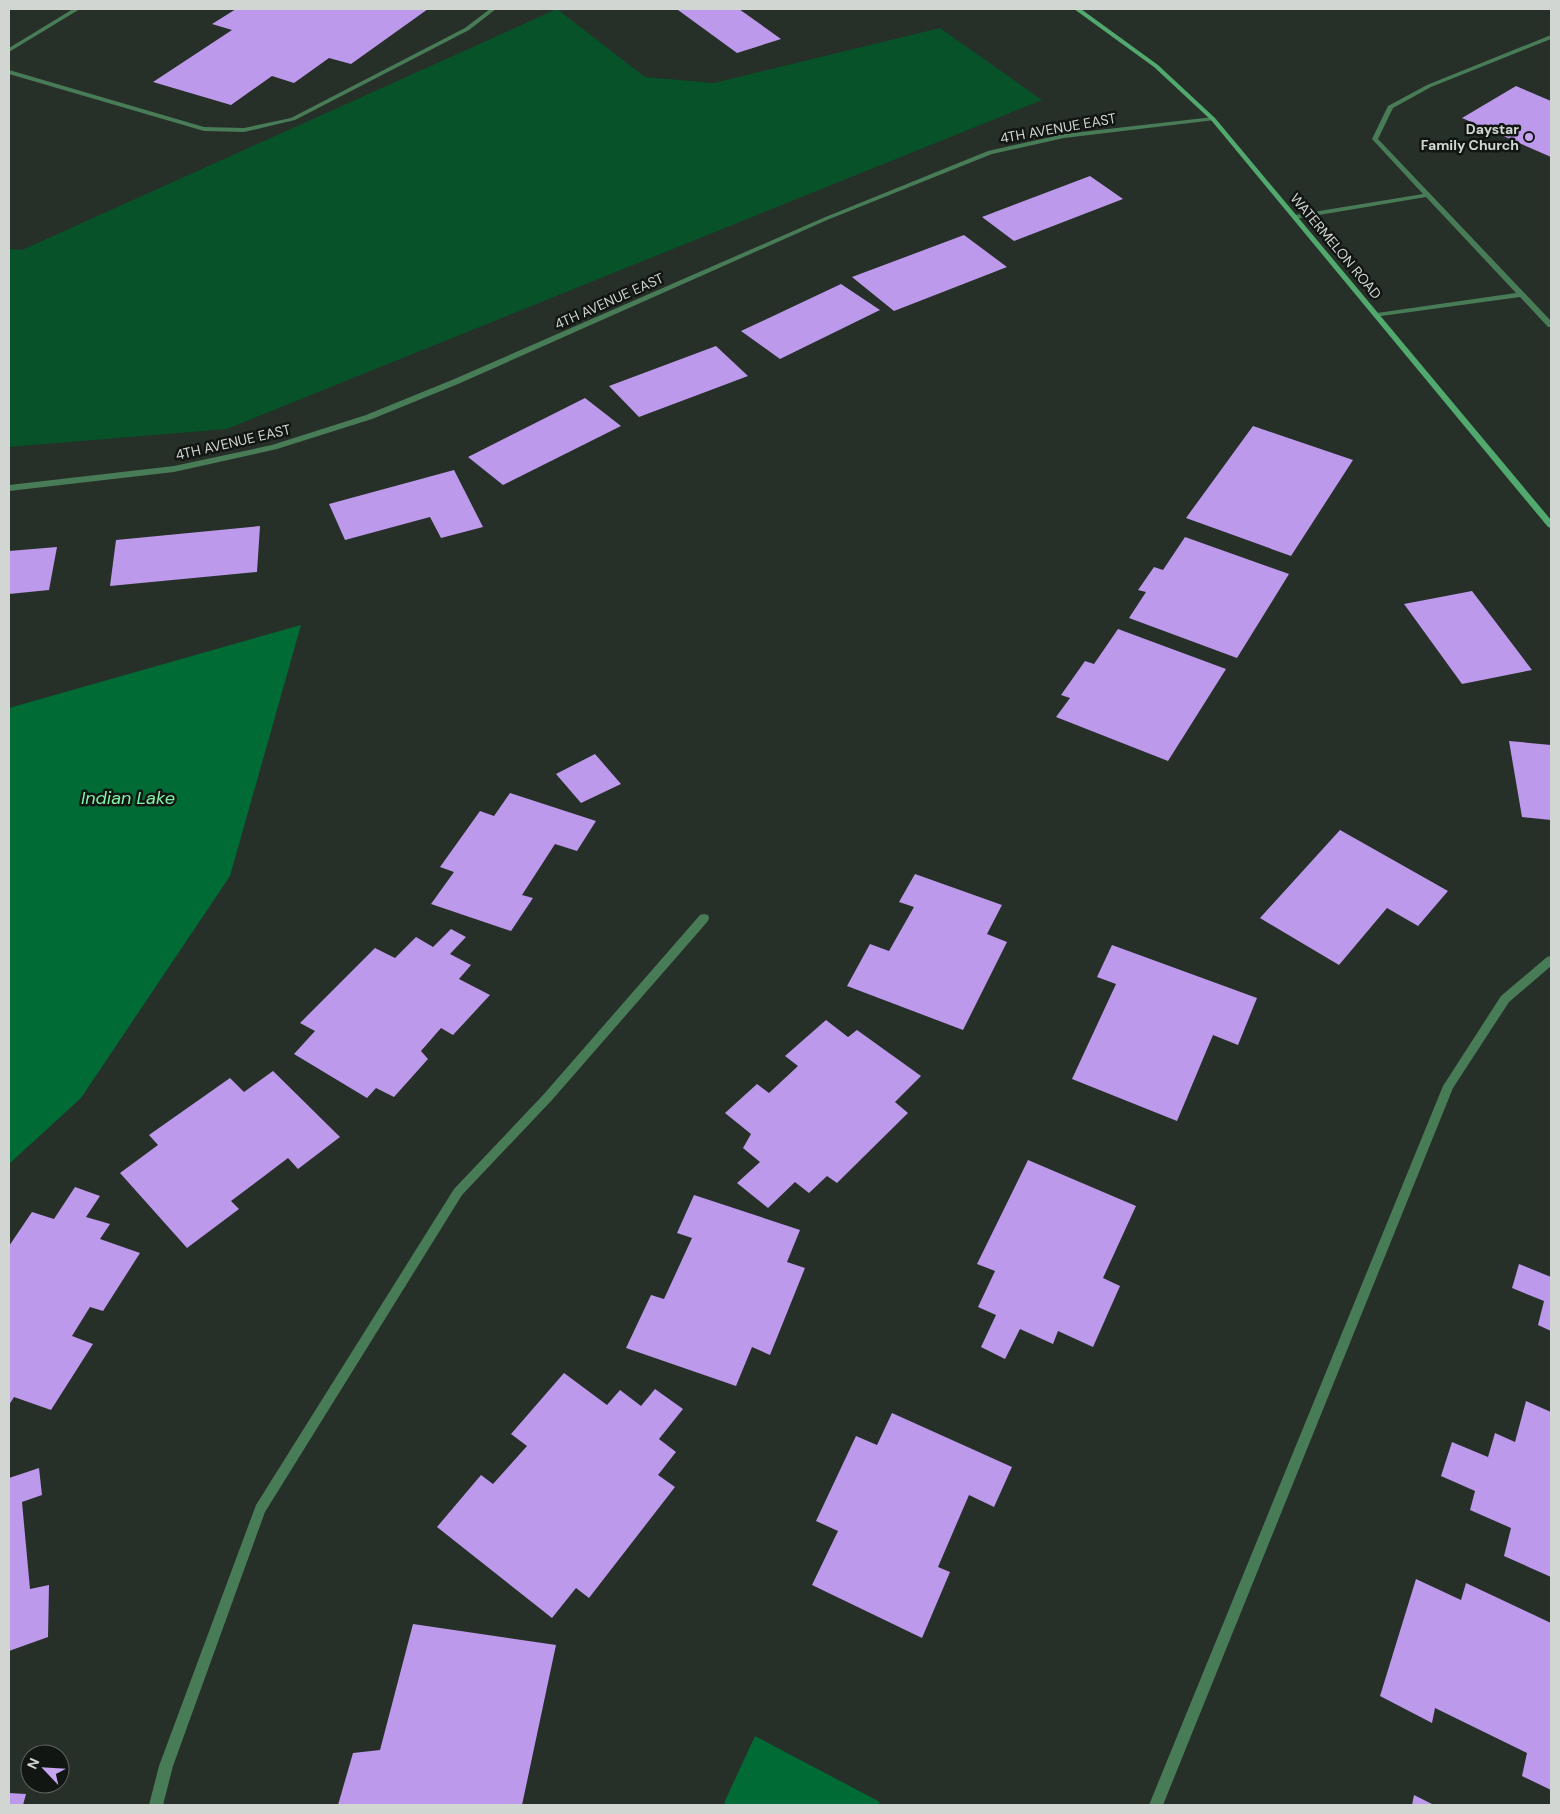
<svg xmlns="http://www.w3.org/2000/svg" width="1560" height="1814" font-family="'DM Sans',sans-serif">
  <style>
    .green { fill: #075229 }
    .water { fill: #006b35 }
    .building { fill: #bc99eb }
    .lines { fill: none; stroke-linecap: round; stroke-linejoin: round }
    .service { fill: #487c57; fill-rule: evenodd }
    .minor { fill: #487c57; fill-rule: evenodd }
    .secondary { fill: #51a96e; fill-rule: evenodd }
    .poi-dot { fill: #c6a6f0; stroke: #121613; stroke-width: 2 }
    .labels { text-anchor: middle; stroke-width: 5; stroke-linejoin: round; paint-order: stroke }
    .far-street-label { font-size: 14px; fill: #d1d6d2; stroke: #121613 }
    .far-poi-label { font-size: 14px; font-weight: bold; fill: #d1d6d2; stroke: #121613; text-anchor: end }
    .water-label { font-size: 18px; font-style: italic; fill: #82f3a6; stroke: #121613 }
  </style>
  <rect width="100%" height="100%" fill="#272f29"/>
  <!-- green -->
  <path class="green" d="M557 9 645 77 714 83 940 28 1042 100 227 429 9 447V249L22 250Z"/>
  <!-- water -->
  <path class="water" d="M301 625 230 876 81 1098 9 1164V708Z
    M755 1736 880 1802 878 1805H728L724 1803Z"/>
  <!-- building -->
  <path class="building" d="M236 9H428L351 64 329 58 294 83 272 76 231 105 153 82 232 30 212 24Z
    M681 9H739L781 39 737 53 678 10Z
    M1516 86 1551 101V157L1462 118Z
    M1090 176 1123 199 1014 241 982 217Z
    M964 235 1007 267 894 311 852 277Z
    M841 284 880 310 780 359 741 331Z
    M716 346 748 376 639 417 609 386Z
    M585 398 621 426 503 485 468 457Z
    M1253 426 1353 460 1291 556 1186 518Z
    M454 470 483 527 441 538 430 517 345 540 329 504Z
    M260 526 257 572 110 586 116 540Z
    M1185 537 1289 574 1237 658 1129 618 1146 592 1138 590 1154 567 1163 570Z
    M57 547 49 590 9 594V551Z
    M1472 591 1532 670 1462 684 1404 604Z
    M1118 629 1226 669 1168 761 1056 717 1070 698 1061 695 1085 661 1094 664Z
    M1509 741 1551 745V820L1522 817Z
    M595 754 621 784 581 803 556 774Z
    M510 793 596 821 577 851 555 844 522 895 533 898 511 931 431 904 454 872 440 867 480 811 494 816Z
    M1340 830 1448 891 1418 926 1387 908 1339 965 1260 918Z
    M915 874 1002 905 987 934 1007 942 963 1030 847 986 870 944 889 951 914 907 899 902Z
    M451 929 466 937 450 954 471 965 459 979 490 995 453 1035 441 1028 421 1051 428 1059 394 1097 376 1088 367 1098 294 1054 315 1031 300 1023 375 948 395 958 416 937 433 947Z
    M1112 945 1257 998 1238 1045 1213 1035 1177 1121 1072 1079 1116 984 1097 977Z
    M826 1020 848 1037 857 1030 921 1076 895 1102 908 1113 837 1183 827 1176 809 1193 795 1182 768 1208 737 1183 760 1162 743 1148 751 1134 725 1113 757 1084 769 1093 798 1066 785 1056Z
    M273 1071 340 1137 298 1169 288 1158 231 1201 239 1209 187 1248 120 1173 158 1145 149 1135 230 1078 244 1092Z
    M1028 1160 1136 1206 1103 1278 1120 1286 1093 1347 1058 1331 1053 1344 1020 1329 1005 1359 981 1347 996 1315 978 1307 995 1271 977 1264Z
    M75 1187 100 1196 86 1217 110 1224 100 1239 140 1253 103 1311 90 1307 72 1336 93 1344 51 1410 14 1397 9 1405V1246L32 1212 54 1219Z
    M694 1195 800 1230 787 1262 805 1268 770 1355 752 1347 736 1386 626 1348 651 1295 664 1299 692 1238 677 1233Z
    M1519 1264 1551 1277V1331L1538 1325 1544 1301 1512 1288Z
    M564 1373 607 1405 620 1390 641 1406 655 1389 683 1409 659 1439 676 1452 658 1475 675 1487 589 1598 576 1588 552 1618 437 1527 481 1475 493 1484 527 1446 511 1434Z
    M1526 1401 1551 1412V1577L1504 1556 1511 1528 1470 1510 1475 1491 1441 1476 1452 1442 1488 1457 1495 1433 1515 1442Z
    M892 1413 1012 1467 994 1507 969 1495 938 1567 950 1572 922 1638 812 1585 838 1531 816 1521 856 1436 877 1445Z
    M39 1468 42 1495 22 1502 30 1589 49 1585 48 1637 9 1651V1478Z
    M1416 1579 1461 1600 1466 1583 1551 1623V1790L1522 1776 1527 1753 1435 1708 1432 1723 1380 1696Z
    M413 1624 556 1645 522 1805H338L353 1753 380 1750Z
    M9 1793 26 1794 23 1805H9Z
    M1414 1795 1434 1805H1412Z"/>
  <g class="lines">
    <!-- service -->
    <path class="service" d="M73 9H80L9 52V48Z
      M490 9H496L469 30 295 120 244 132 204 131 9 74V70L204 127 244 128 291 118 465 28Z
      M1551 35V39L1431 87 1393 108 1378 139 1551 321V327H1548L1520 297 1374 317 1373 315 1377 313 1516 293 1426 197 1295 219 1292 217 1295 215 1423 194 1372 139 1388 106 1427 85Z"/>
    <!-- minor -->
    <path class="minor" d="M1213 117 1215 118V120L1064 138 992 154 827 220 458 384 372 419 277 449 174 472 9 491V485L174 466 272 445 366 415 452 380 823 218 988 151 1064 134Z
      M704 914 708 915 709 918 708 921 552 1100 462 1195 265 1512 173 1766 163 1805H149L159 1766 256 1505 454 1189 544 1094 700 915Z
      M1551 956V966L1509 1002 1453 1088 1163 1805H1149L1443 1086 1501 996 1547 957Z"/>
    <!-- secondary -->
    <path class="secondary" d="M1074 9H1081L1158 65 1215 118 1551 520V528L1548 527 1211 120 1154 67Z"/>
  </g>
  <!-- markers -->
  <circle class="poi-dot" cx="1529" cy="137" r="5"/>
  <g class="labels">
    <!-- far-street labels -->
    <g class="far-street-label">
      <text transform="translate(1058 128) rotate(-10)" y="5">4TH AVENUE EAST</text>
      <text transform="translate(1336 246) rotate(50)" y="5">WATERMELON ROAD</text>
      <text transform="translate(609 301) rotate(-24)" y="5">4TH AVENUE EAST</text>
      <text transform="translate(233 442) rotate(-13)" y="5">4TH AVENUE EAST</text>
    </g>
    <!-- far-poi labels -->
    <g class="far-poi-label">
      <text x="1519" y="134">Daystar<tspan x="1519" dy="16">Family Church</tspan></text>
    </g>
    <!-- water labels -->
    <g class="water-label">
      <text x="128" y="804">Indian Lake</text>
    </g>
  </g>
  <!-- border -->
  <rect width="1560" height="1814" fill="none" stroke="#d1d6d2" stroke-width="20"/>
  <!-- north arrow -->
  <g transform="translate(45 1769) rotate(295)"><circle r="24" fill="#121613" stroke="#5e635f"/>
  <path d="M0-4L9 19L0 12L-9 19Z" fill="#c6a6f0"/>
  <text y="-8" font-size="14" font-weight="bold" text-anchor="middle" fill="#d1d6d2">N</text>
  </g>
</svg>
